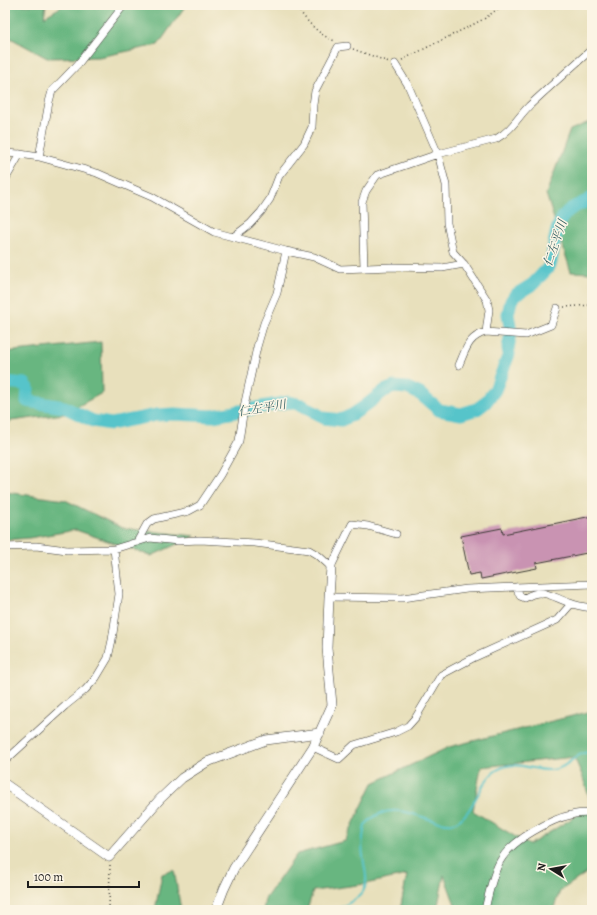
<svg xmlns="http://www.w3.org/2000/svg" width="597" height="915" font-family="Alegreya,'Noto Serif JP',serif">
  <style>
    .forest { fill: #67b680; stroke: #42694e; fill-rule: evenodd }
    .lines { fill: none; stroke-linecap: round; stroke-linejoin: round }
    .stream { stroke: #56c4ca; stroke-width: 2 }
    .river { stroke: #56c4ca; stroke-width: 13 }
    .building { fill: #c993b2 }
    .minor-casing { stroke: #3b3934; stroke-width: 8 }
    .tertiary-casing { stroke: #3b3934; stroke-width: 10 }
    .path { stroke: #3b3934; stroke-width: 1.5; stroke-dasharray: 1 3; stroke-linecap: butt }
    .minor { stroke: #fff; stroke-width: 7 }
    .tertiary { stroke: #fff; stroke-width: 9 }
    .labels { text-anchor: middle; stroke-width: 3; stroke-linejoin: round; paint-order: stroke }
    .water-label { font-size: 12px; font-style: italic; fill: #335f62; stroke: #fcf5e5 }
  </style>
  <rect width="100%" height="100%" fill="#fcf5e5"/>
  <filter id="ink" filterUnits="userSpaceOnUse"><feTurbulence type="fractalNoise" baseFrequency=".025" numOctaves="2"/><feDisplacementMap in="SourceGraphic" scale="8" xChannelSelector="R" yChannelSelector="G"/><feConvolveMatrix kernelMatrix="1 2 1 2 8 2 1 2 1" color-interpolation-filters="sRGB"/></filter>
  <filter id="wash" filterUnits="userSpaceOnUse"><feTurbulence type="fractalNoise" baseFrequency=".012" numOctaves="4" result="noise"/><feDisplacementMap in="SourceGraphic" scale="16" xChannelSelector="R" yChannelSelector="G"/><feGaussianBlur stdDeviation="0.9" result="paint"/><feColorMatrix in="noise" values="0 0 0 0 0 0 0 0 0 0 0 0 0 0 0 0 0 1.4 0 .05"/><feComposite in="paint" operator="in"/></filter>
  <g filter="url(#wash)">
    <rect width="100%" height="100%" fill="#e8e0bc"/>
    <!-- forest -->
    <path class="forest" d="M5 5H46L44 17 64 5H186L158 45 99 57 47 58 5 35Z
      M592 121V273L571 272 546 194 570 130Z
      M101 342 102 393 64 414 11 421 5 427V352Z
      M5 492 65 500 122 528 195 536 151 556 76 530 29 538 5 540Z
      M592 711V869L560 891 553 910H457L444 875 437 910H400L407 875 365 884 313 891 307 910H263L265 899 297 854 345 841 373 783 449 747ZM574 757 582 775 592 806 529 845 473 811 481 767Z
      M174 870 181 910H155L162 874Z"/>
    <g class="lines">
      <!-- stream -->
      <path class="stream" d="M336 910C343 906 357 900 362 893 370 882 364 868 363 856 361 846 363 835 365 825 369 821 374 816 379 814 398 806 415 815 432 820 439 822 446 824 453 823 472 818 479 784 493 773 513 757 529 771 551 770 567 770 575 751 592 752"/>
      <!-- river -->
      <path class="river" d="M5 382 25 384 28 388 27 401 64 407 93 421 111 424 156 415 175 414 213 416 289 402 302 405 324 418 341 420 352 415 365 406 384 391 394 387 407 388 420 394 439 410 461 414 477 409 485 403 495 390 509 354 508 348 511 333 508 314 511 301 515 295 533 284 549 267 551 262C554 247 555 223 567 212 574 205 584 204 592 198"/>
    </g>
    <g id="blocks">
      <!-- building -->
      <path class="building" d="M592 516V552L536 563 537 568 481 579 480 573 469 575 461 536 502 528 503 534Z"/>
    </g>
  </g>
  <g filter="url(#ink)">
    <use href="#blocks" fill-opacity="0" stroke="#3b3934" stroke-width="1"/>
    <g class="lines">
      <defs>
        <path id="minor" d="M395 64 408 85 438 154 446 185 447 223 453 252 464 264 487 300 489 310 486 332 526 335 551 325 557 308
          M5 153 20 154 39 157 97 173 152 197 214 232 286 251 314 257 340 269 392 267 442 268 464 264
          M39 157 49 102 52 91 78 64 124 5
          M5 180 20 154
          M233 237 250 224 261 212 270 199 279 176 304 144 312 127 313 105 315 91 338 47 347 46
          M364 268 362 202 366 191 377 175 438 154 496 139C512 130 517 118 529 106 549 87 571 68 592 49
          M459 365C466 349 468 337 486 332
          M137 542 147 524 154 519 189 511 200 505 220 475 239 441 245 402 257 347 264 323 277 293 286 251
          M5 547 36 546 67 550 114 549 150 538 178 541 200 540 255 543 309 550 319 556 331 567 352 524 368 526 396 534
          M516 587 520 596 525 598C543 587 552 597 570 603 577 606 585 607 592 608
          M329 597 402 598 467 589 592 584
          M313 747 339 759 354 745 396 732 408 726 416 717 441 675 475 657 557 620 571 604
          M5 761 65 706 85 690 96 678 108 658 112 640 119 594 114 549
          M485 910C488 896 494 869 502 858 513 840 551 819 571 815 577 813 585 813 592 813"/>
        <path id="tertiary" d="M5 784 109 857 160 799 182 778 207 762 266 740 320 733
          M216 910 224 889 234 868 313 747 332 705 327 648 329 597 331 567"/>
      </defs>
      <!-- minor casing -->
      <use href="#minor" class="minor-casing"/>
      <!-- tertiary casing -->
      <use href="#tertiary" class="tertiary-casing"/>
      <!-- path -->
      <path class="path" d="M295 5C306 20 318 35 335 41
        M353 49 389 62
        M402 60 484 19 503 5
        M564 307 592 305
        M109 910 110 865"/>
      <!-- minor -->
      <use href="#minor" class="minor"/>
      <!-- tertiary -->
      <use href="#tertiary" class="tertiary"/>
    </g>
  </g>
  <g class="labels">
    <!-- water labels -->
    <g class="water-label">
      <text transform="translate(555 243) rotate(-71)" y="4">仁左平川</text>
      <text transform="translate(262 408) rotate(-9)" y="4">仁左平川</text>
    </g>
  </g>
  <!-- margin -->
  <rect width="597" height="915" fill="none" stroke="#fcf5e5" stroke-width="20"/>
  <!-- north arrow -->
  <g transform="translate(551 869) rotate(281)" stroke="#fcf5e5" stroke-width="3" paint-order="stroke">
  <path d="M0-3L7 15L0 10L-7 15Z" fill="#1c1c1c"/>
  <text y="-6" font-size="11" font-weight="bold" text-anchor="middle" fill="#1c1c1c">N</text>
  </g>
  <!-- scale -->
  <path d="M28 881v6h111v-6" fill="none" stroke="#1c1c1c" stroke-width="2"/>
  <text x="34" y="881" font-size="12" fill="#1c1c1c" stroke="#fcf5e5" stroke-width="3" paint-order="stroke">100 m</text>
</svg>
